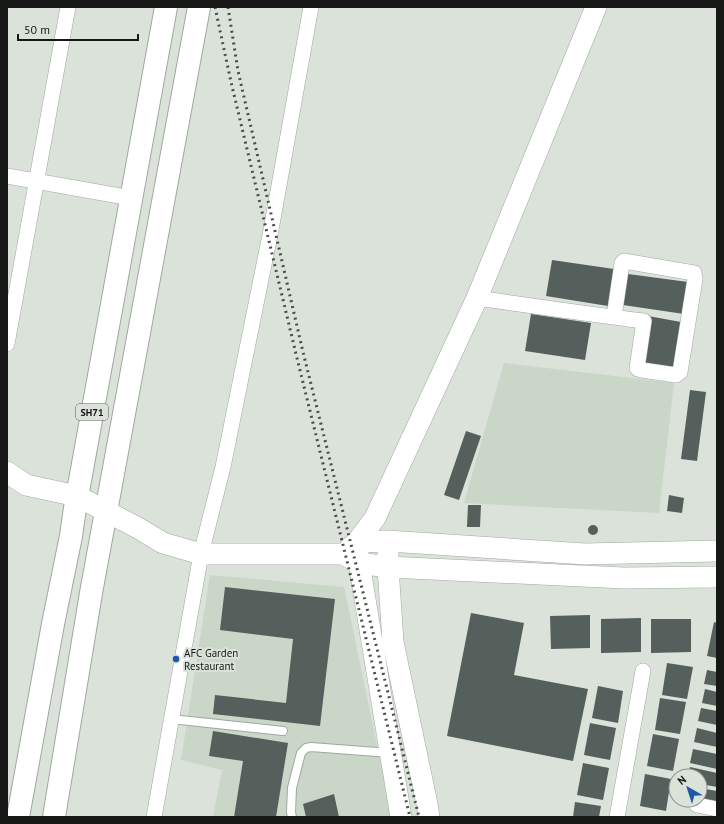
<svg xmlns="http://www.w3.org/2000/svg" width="724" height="824" font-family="'PT Sans',sans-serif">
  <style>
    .built { fill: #c9d6c8 }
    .building { fill: #555f5b }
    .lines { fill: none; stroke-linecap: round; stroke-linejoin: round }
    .lane-casing { stroke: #a0a8a0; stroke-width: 10 }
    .street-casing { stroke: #a0a8a0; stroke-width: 16 }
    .secondary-casing { stroke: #a0a8a0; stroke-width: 22 }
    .primary-casing { stroke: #a0a8a0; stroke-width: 24 }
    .lane { stroke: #fff; stroke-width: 8 }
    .street { stroke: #fff; stroke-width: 15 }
    .secondary { stroke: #fff; stroke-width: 21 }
    .primary { stroke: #fff; stroke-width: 22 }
    .rail { stroke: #4a4e49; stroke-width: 3; stroke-dasharray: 2 4; stroke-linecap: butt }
    .poi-dot { fill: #1e58aa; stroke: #dae2d9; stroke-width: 1.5 }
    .labels { text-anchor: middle; stroke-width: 4; stroke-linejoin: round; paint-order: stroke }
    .shield { fill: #dae2d9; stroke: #505550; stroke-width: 1 }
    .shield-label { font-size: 10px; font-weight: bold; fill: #151815 }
    .poi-label { font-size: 11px; fill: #151815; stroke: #dae2d9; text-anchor: start }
  </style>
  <rect width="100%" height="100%" fill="#dae2d9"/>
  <!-- built -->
  <path class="built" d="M504 363 674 383 659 513 464 503Z
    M210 575 344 587 392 817H213L222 770 181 760Z"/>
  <!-- building -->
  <path class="building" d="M552 260 614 269 608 306 546 296Z
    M628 274 688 282 684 314 623 305Z
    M531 314 591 323 585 360 525 351Z
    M648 316 681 322 673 373 640 368Z
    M690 390 706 392 697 461 681 459Z
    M466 431 481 436 459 500 444 495Z
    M669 495 684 498 682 513 667 511Z
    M468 505H481L480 527H467Z
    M588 530a5 5 0 1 1 10 0a5 5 0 1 1-10 0Z
    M225 587 335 599 320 726 213 714 215 695 286 703 293 639 220 630Z
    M471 613 524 623 514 675 588 689 573 761 447 736Z
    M590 615V648L551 649 550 616Z
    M641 618V652L601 653V619Z
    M651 619H691V652L651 653Z
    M714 622 717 623V658L707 656Z
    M667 663 693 667 687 699 662 695Z
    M707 670 717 672V686L704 684Z
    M598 686 623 691 618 723 592 718Z
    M705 689 717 692V706L702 703Z
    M660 698 686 702 680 734 655 730Z
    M701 708 717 711V725L698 721Z
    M590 723 616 728 610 760 584 755Z
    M697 728 717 733V747L694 742Z
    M213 731 288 743 276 817H234L243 761 209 756Z
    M653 734 679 739 673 771 647 766Z
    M693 749 717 754V769L690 763Z
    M583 763 609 768 603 800 577 795Z
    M690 767 717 773V787L700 784V776H688Z
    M645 774 671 779 666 811 640 806Z
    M700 788 717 791V800L716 806 700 800Z
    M334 794 339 817H306L303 804Z
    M575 802 601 806 599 817H573Z"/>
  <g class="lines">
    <defs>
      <path id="lane" d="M171 719 283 731
        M292 817 291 812 292 788 301 753 306 748 311 747 390 753"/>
      <path id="street" d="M7 176 131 198
        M477 298C532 306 588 314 644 321L637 368 638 369 642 370 676 375 680 372 695 279 694 273 624 261 622 263 614 317
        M7 344 68 7
        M697 805 717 809
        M154 817 201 554 223 467 271 230 311 7
        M617 817 643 671"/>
      <path id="secondary" d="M7 472 26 485 77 496 138 528 163 543 201 554H343L359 563 388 567 624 578 717 577
        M350 548 357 542 388 541 585 554 717 551
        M388 553V567L393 642 427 804 429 817
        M401 817 359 563 357 542 375 518 477 298 596 7"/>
      <path id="primary" d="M18 817 53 624 71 536 75 508 166 7
        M54 817 91 593 199 7"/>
    </defs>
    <!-- lane casing -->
    <use href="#lane" class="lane-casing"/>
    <!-- street casing -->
    <use href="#street" class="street-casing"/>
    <!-- secondary casing -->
    <use href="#secondary" class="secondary-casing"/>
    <!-- primary casing -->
    <use href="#primary" class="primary-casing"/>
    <!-- lane -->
    <use href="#lane" class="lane"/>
    <!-- street -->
    <use href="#street" class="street"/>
    <!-- secondary -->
    <use href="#secondary" class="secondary"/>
    <!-- primary -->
    <use href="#primary" class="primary"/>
    <!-- rail -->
    <path class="rail" d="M215 7 231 82 296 354 410 817
      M228 7 238 71 303 352 419 817"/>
  </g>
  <!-- markers -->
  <circle class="poi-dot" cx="176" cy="659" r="4"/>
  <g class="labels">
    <!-- shield labels -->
    <rect class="shield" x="76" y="404" width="32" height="16" rx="3"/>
    <g class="shield-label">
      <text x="92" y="416">SH71</text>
    </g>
    <!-- poi labels -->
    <g class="poi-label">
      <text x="184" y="657">AFC Garden<tspan x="184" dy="13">Restaurant</tspan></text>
    </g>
  </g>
  <!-- border -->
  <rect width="724" height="824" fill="none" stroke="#151815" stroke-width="16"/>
  <!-- north arrow -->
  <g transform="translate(688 788) rotate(321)"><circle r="19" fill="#dae2d9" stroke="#8b918b"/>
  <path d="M0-3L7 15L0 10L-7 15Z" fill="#1e58aa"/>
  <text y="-6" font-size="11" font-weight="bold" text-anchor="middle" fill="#151815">N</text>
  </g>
  <!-- scale -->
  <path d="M18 34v6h120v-6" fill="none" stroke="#151815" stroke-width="2"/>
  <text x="24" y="34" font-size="12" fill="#151815" stroke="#dae2d9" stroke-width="3" paint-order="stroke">50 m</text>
</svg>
